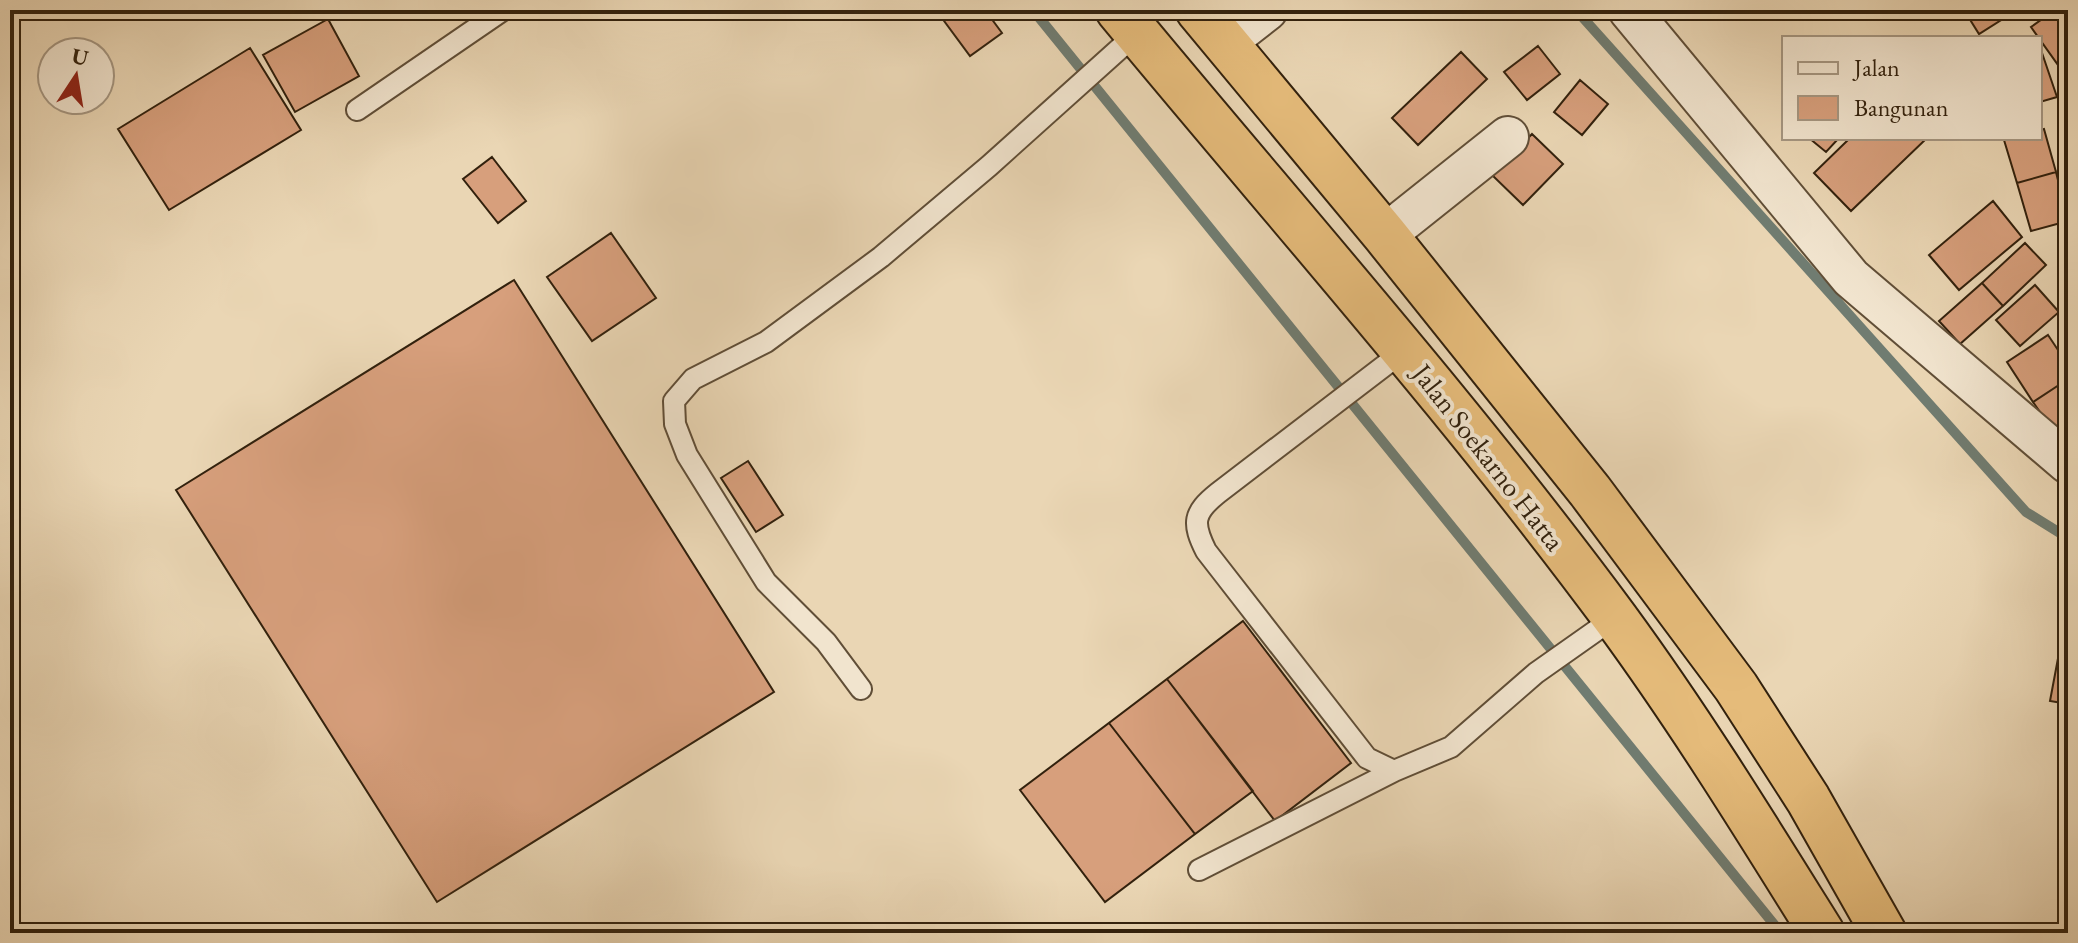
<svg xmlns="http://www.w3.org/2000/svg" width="2078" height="943" font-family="'EB Garamond',serif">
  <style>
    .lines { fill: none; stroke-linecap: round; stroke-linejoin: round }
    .stream { stroke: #707c71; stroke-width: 10 }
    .building { fill: #d79f7c; stroke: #32210d; stroke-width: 2 }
    .lane-casing { stroke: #604e37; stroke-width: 24 }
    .street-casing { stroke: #604e37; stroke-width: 44 }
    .highway-casing { stroke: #32210d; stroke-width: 48 }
    .lane { stroke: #f1e4ce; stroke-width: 20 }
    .street { stroke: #f1e4ce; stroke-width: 40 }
    .highway { stroke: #e5bb7a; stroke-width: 44 }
    .labels { text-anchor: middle; stroke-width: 8; stroke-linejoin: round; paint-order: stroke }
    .street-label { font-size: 28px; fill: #32210d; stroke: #f1e4ce }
  </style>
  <rect width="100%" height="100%" fill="#ead6b4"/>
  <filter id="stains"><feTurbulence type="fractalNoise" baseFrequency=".0025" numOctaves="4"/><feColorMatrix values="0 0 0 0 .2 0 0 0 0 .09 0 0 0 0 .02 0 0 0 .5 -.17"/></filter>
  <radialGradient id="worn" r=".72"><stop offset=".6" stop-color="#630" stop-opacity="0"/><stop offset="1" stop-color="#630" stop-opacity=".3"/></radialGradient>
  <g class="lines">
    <!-- stream -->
    <path class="stream" d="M1033 10 1781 933
      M1576 10 2026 512 2068 538"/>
  </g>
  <!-- building -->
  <path class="building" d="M936 10H985L1002 33 970 56Z
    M1964 10H2017L1979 34Z
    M2055 10H2068V79L2031 27Z
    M328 19 359 76 295 112 263 55Z
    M1538 46 1560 74 1527 100 1504 72Z
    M2040 47 2057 97 2040 102Z
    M250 48 301 130 169 210 118 129Z
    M1461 52 1487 79 1418 145 1392 118Z
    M1580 80 1608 104 1582 135 1554 112Z
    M2044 129 2056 172 2017 183 2004 140 2040 138V130Z
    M1532 134 1563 164 1523 205 1492 175Z
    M1809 138H1839L1826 152Z
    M1850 138H1927L1851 211 1814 173Z
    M492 157 526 201 498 223 463 179Z
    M2056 172 2068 221 2031 231 2017 183Z
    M1993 201 2022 237 1959 290 1929 255Z
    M611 233 656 298 592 341 547 277Z
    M2025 243 2046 265 2003 306 1982 283Z
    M514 280 774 692 437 902 176 490Z
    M1982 283 2003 306 1960 344 1939 321Z
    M2035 285 2059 312 2020 346 1996 320Z
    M2048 335 2068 365V379L2033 402 2007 362Z
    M2068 379V437L2061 442 2033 402Z
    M748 461 783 515 756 532 721 478Z
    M1243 621 1351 763 1275 821 1167 679Z
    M2059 653 2068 655V704L2050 701Z
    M1167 679 1253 791 1195 834 1109 723Z
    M1109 723 1195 834 1105 902 1020 790Z"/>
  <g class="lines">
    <defs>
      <path id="lane" d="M357 110 503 10
        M1405 350 1218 493C1193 513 1192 523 1206 551L1367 758 1394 771 1451 747 1536 673 1614 618
        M861 689 826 642 766 582 687 455 675 424 674 401 693 379 766 342 881 257 989 166 1137 33
        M1199 870 1394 771"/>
      <path id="street" d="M1629 10 1851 278 2068 463
        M1226 42 1267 10
        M1385 235 1508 137"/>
      <path id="highway" d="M1118 10C1285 212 1460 408 1616 619 1690 720 1756 827 1822 933
        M1198 10 1385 235 1590 491 1736 687 1808 799 1884 933"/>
    </defs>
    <!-- lane casing -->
    <use href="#lane" class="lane-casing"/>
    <!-- street casing -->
    <use href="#street" class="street-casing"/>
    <!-- highway casing -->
    <use href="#highway" class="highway-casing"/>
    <!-- lane -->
    <use href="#lane" class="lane"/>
    <!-- street -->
    <use href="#street" class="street"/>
    <!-- highway -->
    <use href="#highway" class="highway"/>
  </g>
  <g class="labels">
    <!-- street labels -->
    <g class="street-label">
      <text transform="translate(1489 457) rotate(52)" y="10">Jalan Soekarno Hatta</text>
    </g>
  </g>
  <!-- margin -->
  <rect width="2078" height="943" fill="none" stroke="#ead6b4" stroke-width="40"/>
  <rect x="12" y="12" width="2054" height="919" fill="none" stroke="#32210d" stroke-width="4"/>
  <rect x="20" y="20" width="2038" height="903" fill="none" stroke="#32210d" stroke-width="2"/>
  <!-- legend -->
  <rect x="1782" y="36" width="260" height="104" fill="#f1e4ce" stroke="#a59681" stroke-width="2"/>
  <rect x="1798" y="62" width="40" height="12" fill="#f1e4ce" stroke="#a59681" stroke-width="2"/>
  <text x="1854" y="76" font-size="24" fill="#32210d">Jalan</text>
  <rect x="1798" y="96" width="40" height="24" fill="#d79f7c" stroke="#a59681" stroke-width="2"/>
  <text x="1854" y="116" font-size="24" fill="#32210d">Bangunan</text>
  <!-- north arrow -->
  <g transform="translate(76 76) rotate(12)"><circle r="38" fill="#f1e4ce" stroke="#a59681" stroke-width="2"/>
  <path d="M0-6L14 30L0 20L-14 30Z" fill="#8f2418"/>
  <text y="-12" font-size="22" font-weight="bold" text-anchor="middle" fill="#32210d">U</text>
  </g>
  <rect width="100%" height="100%" filter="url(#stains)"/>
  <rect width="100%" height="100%" fill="url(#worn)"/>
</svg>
